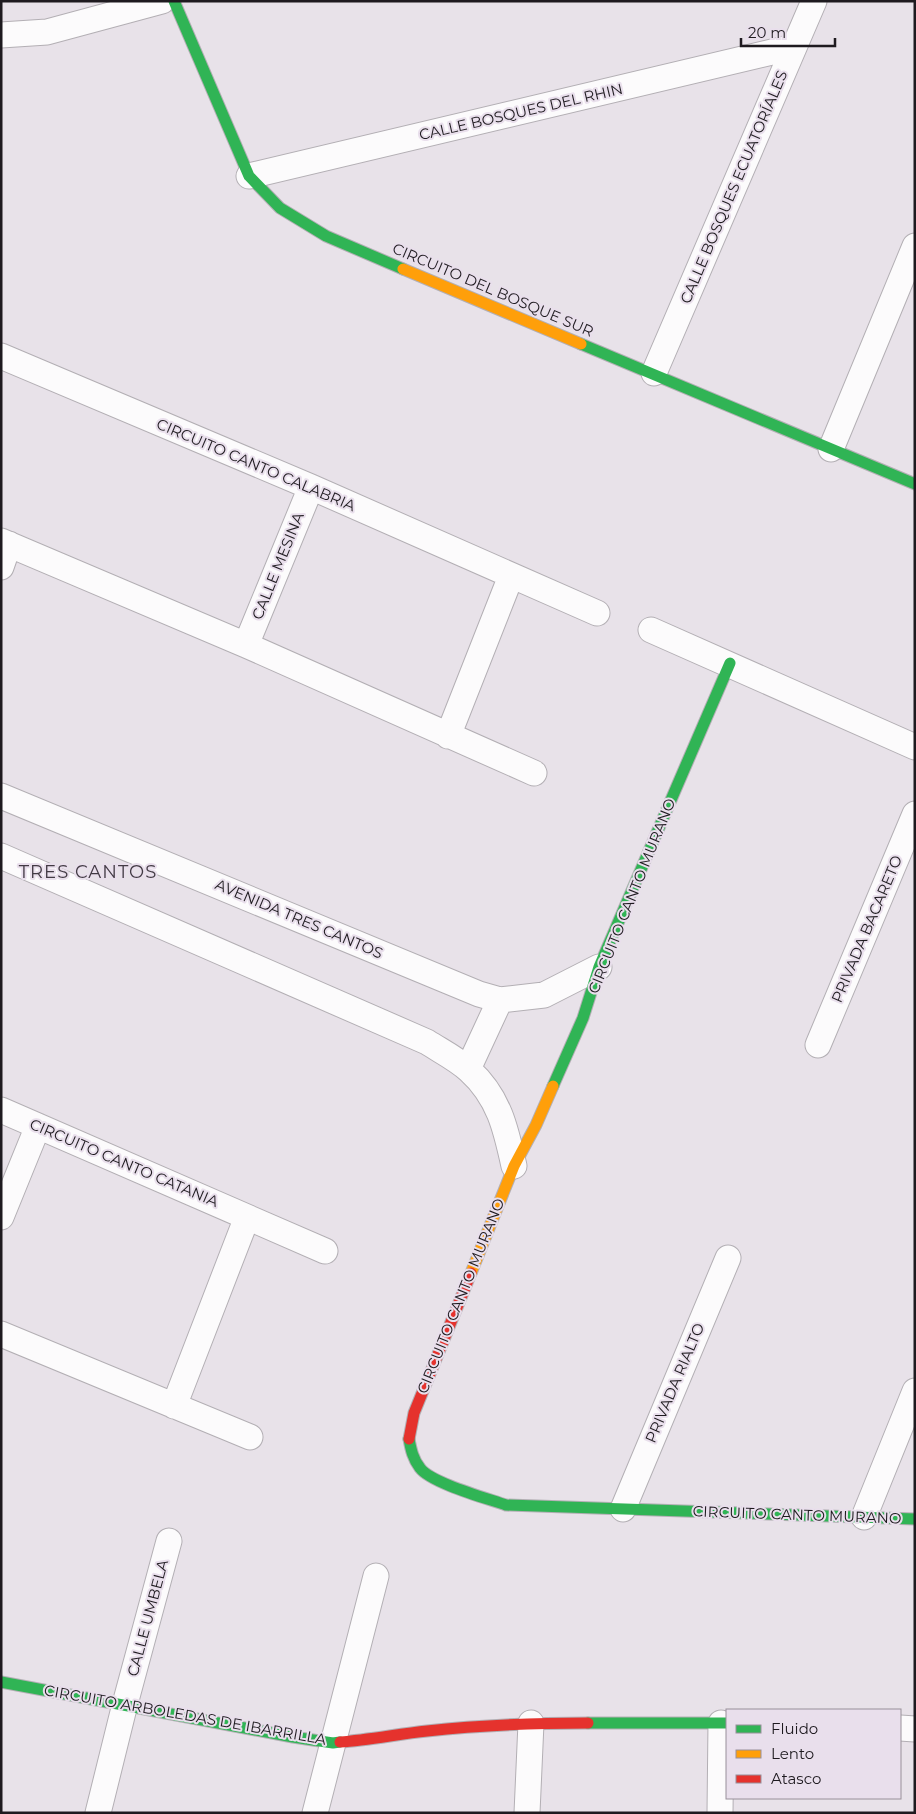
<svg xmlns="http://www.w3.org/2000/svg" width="916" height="1814" font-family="Montserrat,sans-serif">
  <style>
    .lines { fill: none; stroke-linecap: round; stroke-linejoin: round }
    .street-casing { stroke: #b3afb4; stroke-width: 27 }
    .fast-casing { stroke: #b3afb4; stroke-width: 13 }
    .slow-casing { stroke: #b3afb4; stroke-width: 13 }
    .jam-casing { stroke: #b3afb4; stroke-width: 13 }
    .street { stroke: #fcfbfc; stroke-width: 25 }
    .fast { stroke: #30b455; stroke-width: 11 }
    .slow { stroke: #ff9f0a; stroke-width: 11 }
    .jam { stroke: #e5322d; stroke-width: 11 }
    .labels { text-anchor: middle; stroke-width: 4; stroke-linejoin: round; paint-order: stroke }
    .street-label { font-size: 15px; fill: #1e1a1f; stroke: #e9dfec }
    .quarter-label { font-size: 18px; letter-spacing: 1px; fill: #423a44; stroke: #e9dfec }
  </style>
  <rect width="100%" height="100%" fill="#e8e2e9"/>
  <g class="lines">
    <defs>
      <path id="street" d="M1 35 47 32 162 1
        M249 176 793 47
        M1 356 311 487 597 613
        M654 373 814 1
        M831 449 915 246
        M1 541 246 645 534 773
        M1 567 9 544
        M651 630 915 747
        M246 645 311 487
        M448 736 511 576
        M1 796 479 994 500 1000 544 995 599 967
        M1 856 427 1042C441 1051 457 1059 469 1070 499 1097 506 1129 514 1166
        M818 1045 915 814
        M468 1069 500 1000
        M1 1110 325 1251
        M1 1217 38 1126
        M1 1334 250 1437
        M174 1406 247 1217
        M623 1509 728 1258
        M864 1517 915 1391
        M900 1728 915 1729
        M98 1813 125 1704 169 1541
        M315 1813 376 1576
        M527 1813 531 1723
        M720 1813 721 1723"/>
      <path id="fast" d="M174 1 249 176 280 208 326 236 403 269
        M581 344 915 484
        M553 1086 583 1018 599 967 730 663
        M409 1439C411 1450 413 1459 420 1468 431 1483 486 1498 506 1505L915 1519
        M1 1682 293 1737 333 1743 340 1742
        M588 1723H727"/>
      <path id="slow" d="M403 269 581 344
        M471 1273 514 1166 536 1125 553 1086"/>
      <path id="jam" d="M409 1439 414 1413 471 1273
        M340 1742C369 1740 398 1734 427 1731 480 1725 534 1723 588 1723"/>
    </defs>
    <!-- street casing -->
    <use href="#street" class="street-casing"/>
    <!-- fast casing -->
    <use href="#fast" class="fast-casing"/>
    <!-- slow casing -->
    <use href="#slow" class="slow-casing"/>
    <!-- jam casing -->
    <use href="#jam" class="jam-casing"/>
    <!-- street -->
    <use href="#street" class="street"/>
    <!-- fast -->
    <use href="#fast" class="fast"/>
    <!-- slow -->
    <use href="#slow" class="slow"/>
    <!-- jam -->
    <use href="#jam" class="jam"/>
  </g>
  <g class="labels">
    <!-- street labels -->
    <g class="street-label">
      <text transform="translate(521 112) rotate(-13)" y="5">CALLE BOSQUES DEL RHIN</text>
      <text transform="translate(734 187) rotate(-67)" y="5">CALLE BOSQUES ECUATORÍALES</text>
      <text transform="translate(493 290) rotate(23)" y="5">CIRCUITO DEL BOSQUE SUR</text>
      <text transform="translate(256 465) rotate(23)" y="5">CIRCUITO CANTO CALABRIA</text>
      <text transform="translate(278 566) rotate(-68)" y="5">CALLE MESINA</text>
      <text transform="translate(632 896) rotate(-68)" y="5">CIRCUITO CANTO MURANO</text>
      <text transform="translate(299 919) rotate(23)" y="5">AVENIDA TRES CANTOS</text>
      <text transform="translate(867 929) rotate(-67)" y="5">PRIVADA BACARETO</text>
      <text transform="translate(124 1163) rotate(23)" y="5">CIRCUITO CANTO CATANIA</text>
      <text transform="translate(461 1296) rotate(-68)" y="5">CIRCUITO CANTO MURANO</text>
      <text transform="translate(675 1383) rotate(-67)" y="5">PRIVADA RIALTO</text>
      <text transform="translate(797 1515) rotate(2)" y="5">CIRCUITO CANTO MURANO</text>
      <text transform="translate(148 1618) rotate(-75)" y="5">CALLE UMBELA</text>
      <text transform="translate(185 1715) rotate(10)" y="5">CIRCUITO ARBOLEDAS DE IBARRILLA</text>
    </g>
    <!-- quarter labels -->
    <g class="quarter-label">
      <text x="88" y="878">TRES CANTOS</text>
    </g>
  </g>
  <!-- border -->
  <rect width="916" height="1814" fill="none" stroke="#1e1a1f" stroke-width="5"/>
  <!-- legend -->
  <rect x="726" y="1709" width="175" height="90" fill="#e9dfec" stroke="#98909a"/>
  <rect x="736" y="1725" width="25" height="8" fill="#30b455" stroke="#98909a"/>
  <text x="771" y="1734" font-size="15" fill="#1e1a1f">Fluido</text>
  <rect x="736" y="1750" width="25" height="8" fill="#ff9f0a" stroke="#98909a"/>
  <text x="771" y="1759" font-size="15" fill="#1e1a1f">Lento</text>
  <rect x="736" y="1775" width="25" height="8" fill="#e5322d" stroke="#98909a"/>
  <text x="771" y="1784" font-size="15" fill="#1e1a1f">Atasco</text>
  <!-- scale -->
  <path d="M741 38v8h94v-8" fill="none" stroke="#1e1a1f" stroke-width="2.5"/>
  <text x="748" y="38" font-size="15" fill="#1e1a1f" stroke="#e9dfec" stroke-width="4" paint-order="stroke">20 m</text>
</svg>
